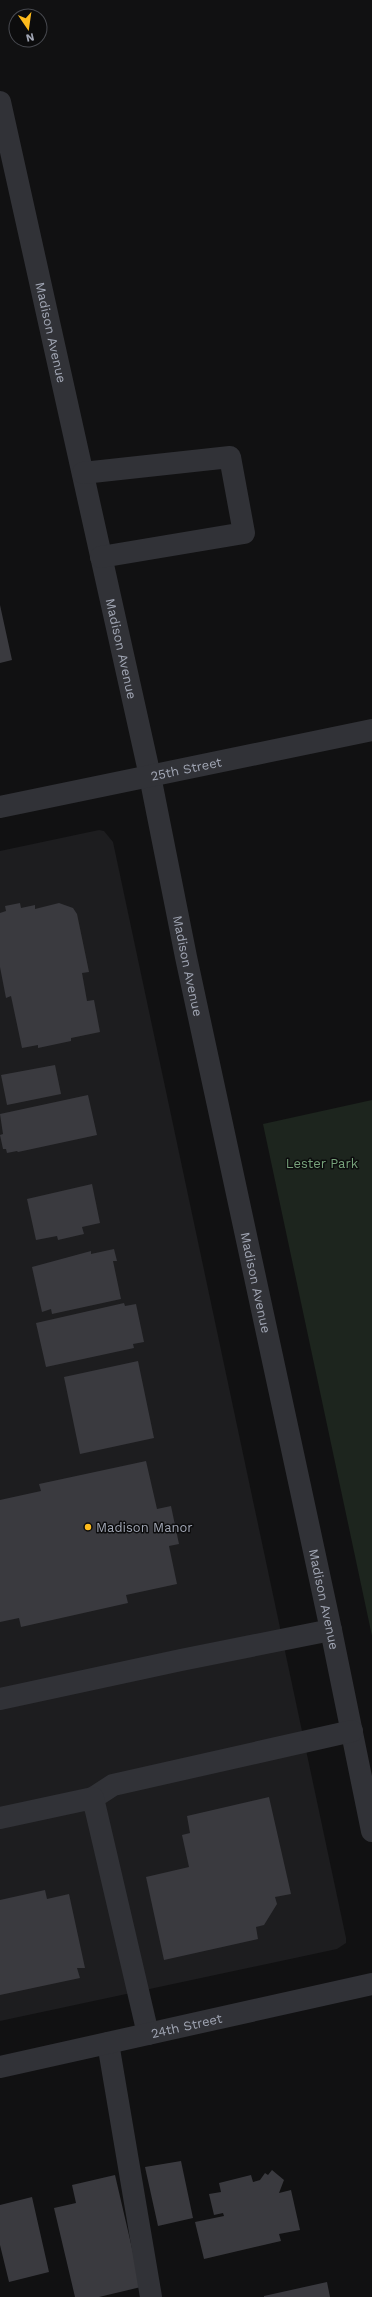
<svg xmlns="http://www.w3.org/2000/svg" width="372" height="2297" font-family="'Work Sans',sans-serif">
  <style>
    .built { fill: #1d1d1f }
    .green { fill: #1d251e }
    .building { fill: #3a3a3f }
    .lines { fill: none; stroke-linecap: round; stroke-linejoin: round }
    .minor { stroke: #313237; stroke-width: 22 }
    .poi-dot { fill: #febb1c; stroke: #0c0c0d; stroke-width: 1.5 }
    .labels { text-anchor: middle; stroke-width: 3; stroke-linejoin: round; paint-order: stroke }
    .street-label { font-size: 13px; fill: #a1a6b4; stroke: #0c0c0d }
    .park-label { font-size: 13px; fill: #76a17a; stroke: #0c0c0d }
    .poi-label { font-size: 13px; fill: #a1a6b4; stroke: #0c0c0d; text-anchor: start }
  </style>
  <rect width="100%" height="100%" fill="#111112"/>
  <!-- built -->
  <path class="built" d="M99 830 104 831 113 842 346 1938V1943L337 1949 0 2021V851Z"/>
  <!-- green -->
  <path class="green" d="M372 1100V1636L263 1124Z"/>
  <!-- building -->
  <path class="building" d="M0 605 12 660 0 663Z
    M20 903 21 908 35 905V909L59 903 73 908 77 914 89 972 82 973 87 1001 94 1000 100 1032 71 1038V1041L38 1048V1045L22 1048 11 996 6 998 0 967V913L6 911 5 906Z
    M55 1065 61 1094 7 1105 1 1075Z
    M88 1095 97 1135 18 1152 17 1151 7 1153 6 1149H3L0 1135 3 1134 0 1114Z
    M92 1184 100 1223 82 1227 84 1234 58 1240 57 1236 36 1240 27 1199Z
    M114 1249 117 1261H113L121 1299 52 1314 51 1309 42 1312 32 1267 91 1251V1254Z
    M124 1303 125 1306 136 1304 144 1342 133 1344 134 1348 46 1367 36 1323Z
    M138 1361 154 1438 80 1454 64 1377Z
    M146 1461 157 1509 171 1506 179 1544 169 1546 177 1584 126 1595 128 1603 21 1627 19 1618 0 1622V1500L41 1491 39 1484Z
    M269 1797 291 1894 275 1897 277 1904 264 1925 256 1927 258 1939 164 1960 146 1877 189 1867 182 1835 190 1833 187 1816Z
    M45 1890 47 1899 69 1894 85 1968H77L80 1978 0 1995V1900Z
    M181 2161 193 2218 158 2226 145 2167Z
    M272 2170 284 2180 279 2193 291 2190 300 2230 279 2234 281 2241 204 2259 195 2222 224 2216 223 2213 214 2215 209 2194 221 2192 219 2183 251 2175 253 2182 260 2180 265 2173 268 2175Z
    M115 2175 141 2287 99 2297H75L54 2208 76 2203 72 2185Z
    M32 2197 49 2272 9 2282 0 2245V2205Z
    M327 2282 330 2297H264V2296Z"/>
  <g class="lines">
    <!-- minor -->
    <g class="minor">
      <path id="s1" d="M0 102 150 776 186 957 331 1630 372 1831"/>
      <path d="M83 473 230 457 244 533 101 557"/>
      <path id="s2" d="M0 807 372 730"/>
      <path d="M0 1699 181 1660 331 1630"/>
      <path d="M93 1798 113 1785 352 1731"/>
      <path d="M0 1818 93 1798 148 2034"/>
      <path d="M108 2043 151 2297"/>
      <path id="s3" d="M0 2067 372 1984"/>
    </g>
  </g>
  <!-- markers -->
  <circle class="poi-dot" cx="88" cy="1527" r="4"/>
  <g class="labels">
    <!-- street labels -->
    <g class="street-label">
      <text dy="5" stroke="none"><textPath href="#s1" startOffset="236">Madison Avenue</textPath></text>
      <text dy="5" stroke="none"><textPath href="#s1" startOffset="560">Madison Avenue</textPath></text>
      <text dy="5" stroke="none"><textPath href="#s2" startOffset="190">25th Street</textPath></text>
      <text dy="5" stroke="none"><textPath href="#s1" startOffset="884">Madison Avenue</textPath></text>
      <text dy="5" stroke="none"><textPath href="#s1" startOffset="1208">Madison Avenue</textPath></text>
      <text dy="5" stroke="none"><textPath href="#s1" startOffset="1532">Madison Avenue</textPath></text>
      <text dy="5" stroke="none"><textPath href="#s3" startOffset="191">24th Street</textPath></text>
    </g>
    <!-- park labels -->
    <g class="park-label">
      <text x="322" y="1168">Lester Park</text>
    </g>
    <!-- poi labels -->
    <g class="poi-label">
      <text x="96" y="1532">Madison Manor</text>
    </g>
  </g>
  <!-- north arrow -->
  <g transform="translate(28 28) rotate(167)"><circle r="19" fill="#0c0c0d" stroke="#484a50"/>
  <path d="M0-3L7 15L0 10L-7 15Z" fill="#febb1c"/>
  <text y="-6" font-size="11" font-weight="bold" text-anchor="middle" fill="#a1a6b4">N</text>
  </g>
</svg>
